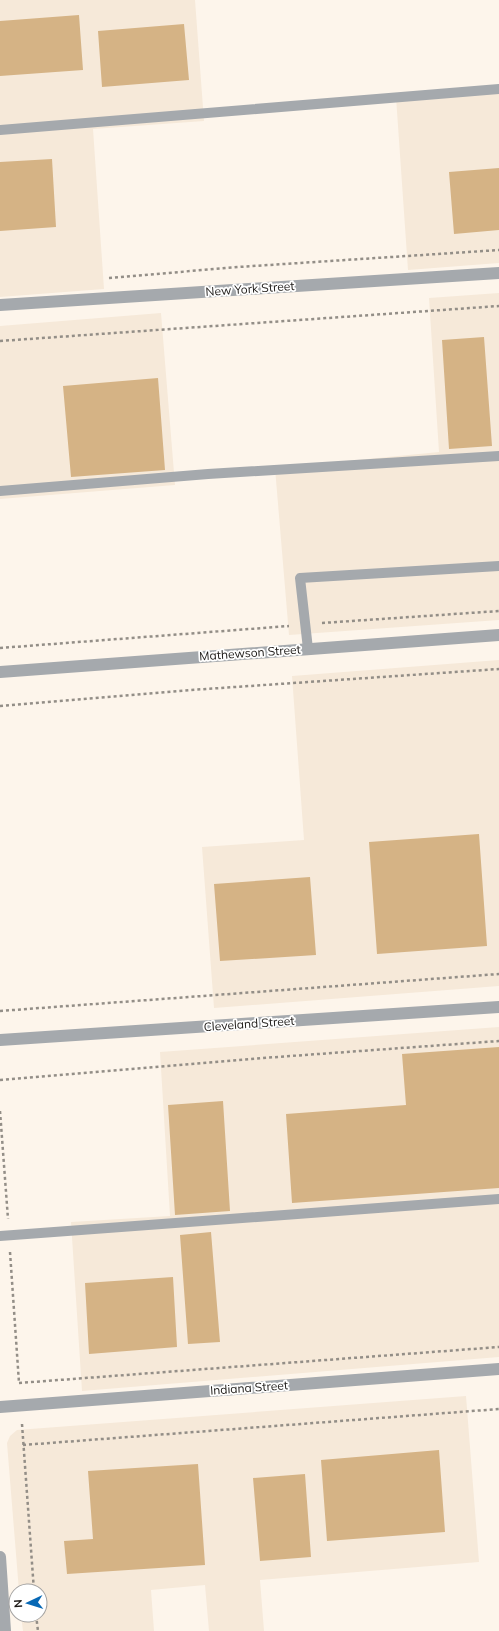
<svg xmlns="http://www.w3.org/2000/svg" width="499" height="1631" font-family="Mulish,sans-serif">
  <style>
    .built { fill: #f6e9d9 }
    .building { fill: #d5b385 }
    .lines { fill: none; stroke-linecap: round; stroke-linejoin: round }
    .path { stroke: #938e87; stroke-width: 2.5; stroke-dasharray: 3 3; stroke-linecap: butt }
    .service { stroke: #a5a9ad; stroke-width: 10 }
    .minor { stroke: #a5a9ad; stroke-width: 12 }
    .labels { text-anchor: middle; stroke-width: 3.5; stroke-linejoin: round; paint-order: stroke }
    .street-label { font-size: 12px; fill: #1c1916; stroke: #fff }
  </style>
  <rect width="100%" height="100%" fill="#fdf5eb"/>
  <!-- built -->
  <path class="built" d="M0 0H195L204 121 93 129 104 289 0 297Z
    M499 88V263L408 270 396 97Z
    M499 293V620L289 635 275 468 439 452 429 298Z
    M161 313 175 485 0 499V326Z
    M499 660V986L214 1008 202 847 304 840 292 676Z
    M499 1027V1357L82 1391 71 1222 170 1216 160 1052Z
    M466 1396 479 1562 260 1580 264 1631H209L205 1585 151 1590 154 1631H23L21 1615H40V1591H19L7 1443 10 1436 17 1430Z"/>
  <!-- building -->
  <path class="building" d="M79 15 83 70 0 76V21Z
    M184 24 189 80 102 87 98 31Z
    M52 159 56 227 0 231V162Z
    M499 168V230L454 234 449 172Z
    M484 337 492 446 449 449 442 340Z
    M158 378 165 470 71 477 63 386Z
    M479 834 487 946 377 954 369 842Z
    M310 877 316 955 220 961 214 884Z
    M499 1047V1188L292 1203 286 1114 406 1105 402 1054Z
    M223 1101 230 1211 175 1215 168 1105Z
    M211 1232 220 1342 188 1344 180 1235Z
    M173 1277 177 1347 89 1354 85 1283Z
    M439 1450 445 1532 327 1541 321 1460Z
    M198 1464 205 1565 67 1574 64 1541 93 1539 88 1471Z
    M305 1474 311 1557 260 1561 253 1478Z"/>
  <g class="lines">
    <!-- path -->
    <path class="path" d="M109 278 238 267 499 250
      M0 341 499 306
      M322 623 499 611
      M0 648 289 626
      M0 706 191 690 499 669
      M0 1011 499 974
      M0 1080 263 1058 499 1041
      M0 1111 8 1219
      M10 1252 19 1383
      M19 1383 499 1347
      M22 1424 34 1591
      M23 1445 499 1409
      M36 1615 38 1631"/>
    <!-- service -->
    <path class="service" d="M0 130 499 89
      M0 491 208 474 499 456
      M308 649 300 578 499 566
      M0 1236 499 1199"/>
    <!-- minor -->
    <path class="minor" d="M0 305 499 273
      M0 672 499 635
      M0 1040 499 1007
      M0 1407 499 1369
      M0 1557 5 1631"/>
  </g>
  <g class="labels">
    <!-- street labels -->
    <g class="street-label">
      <text transform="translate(250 289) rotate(-4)" y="4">New York Street</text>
      <text transform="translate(250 653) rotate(-4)" y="4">Mathewson Street</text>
      <text transform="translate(249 1024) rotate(-4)" y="4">Cleveland Street</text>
      <text transform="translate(249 1388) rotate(-4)" y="4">Indiana Street</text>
    </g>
  </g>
  <!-- north arrow -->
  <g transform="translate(28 1603) rotate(266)"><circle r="19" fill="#ffffff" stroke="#a4a3a2"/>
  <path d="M0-3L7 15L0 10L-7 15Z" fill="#0768b5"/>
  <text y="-6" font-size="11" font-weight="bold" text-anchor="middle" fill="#1c1916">N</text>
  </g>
</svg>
